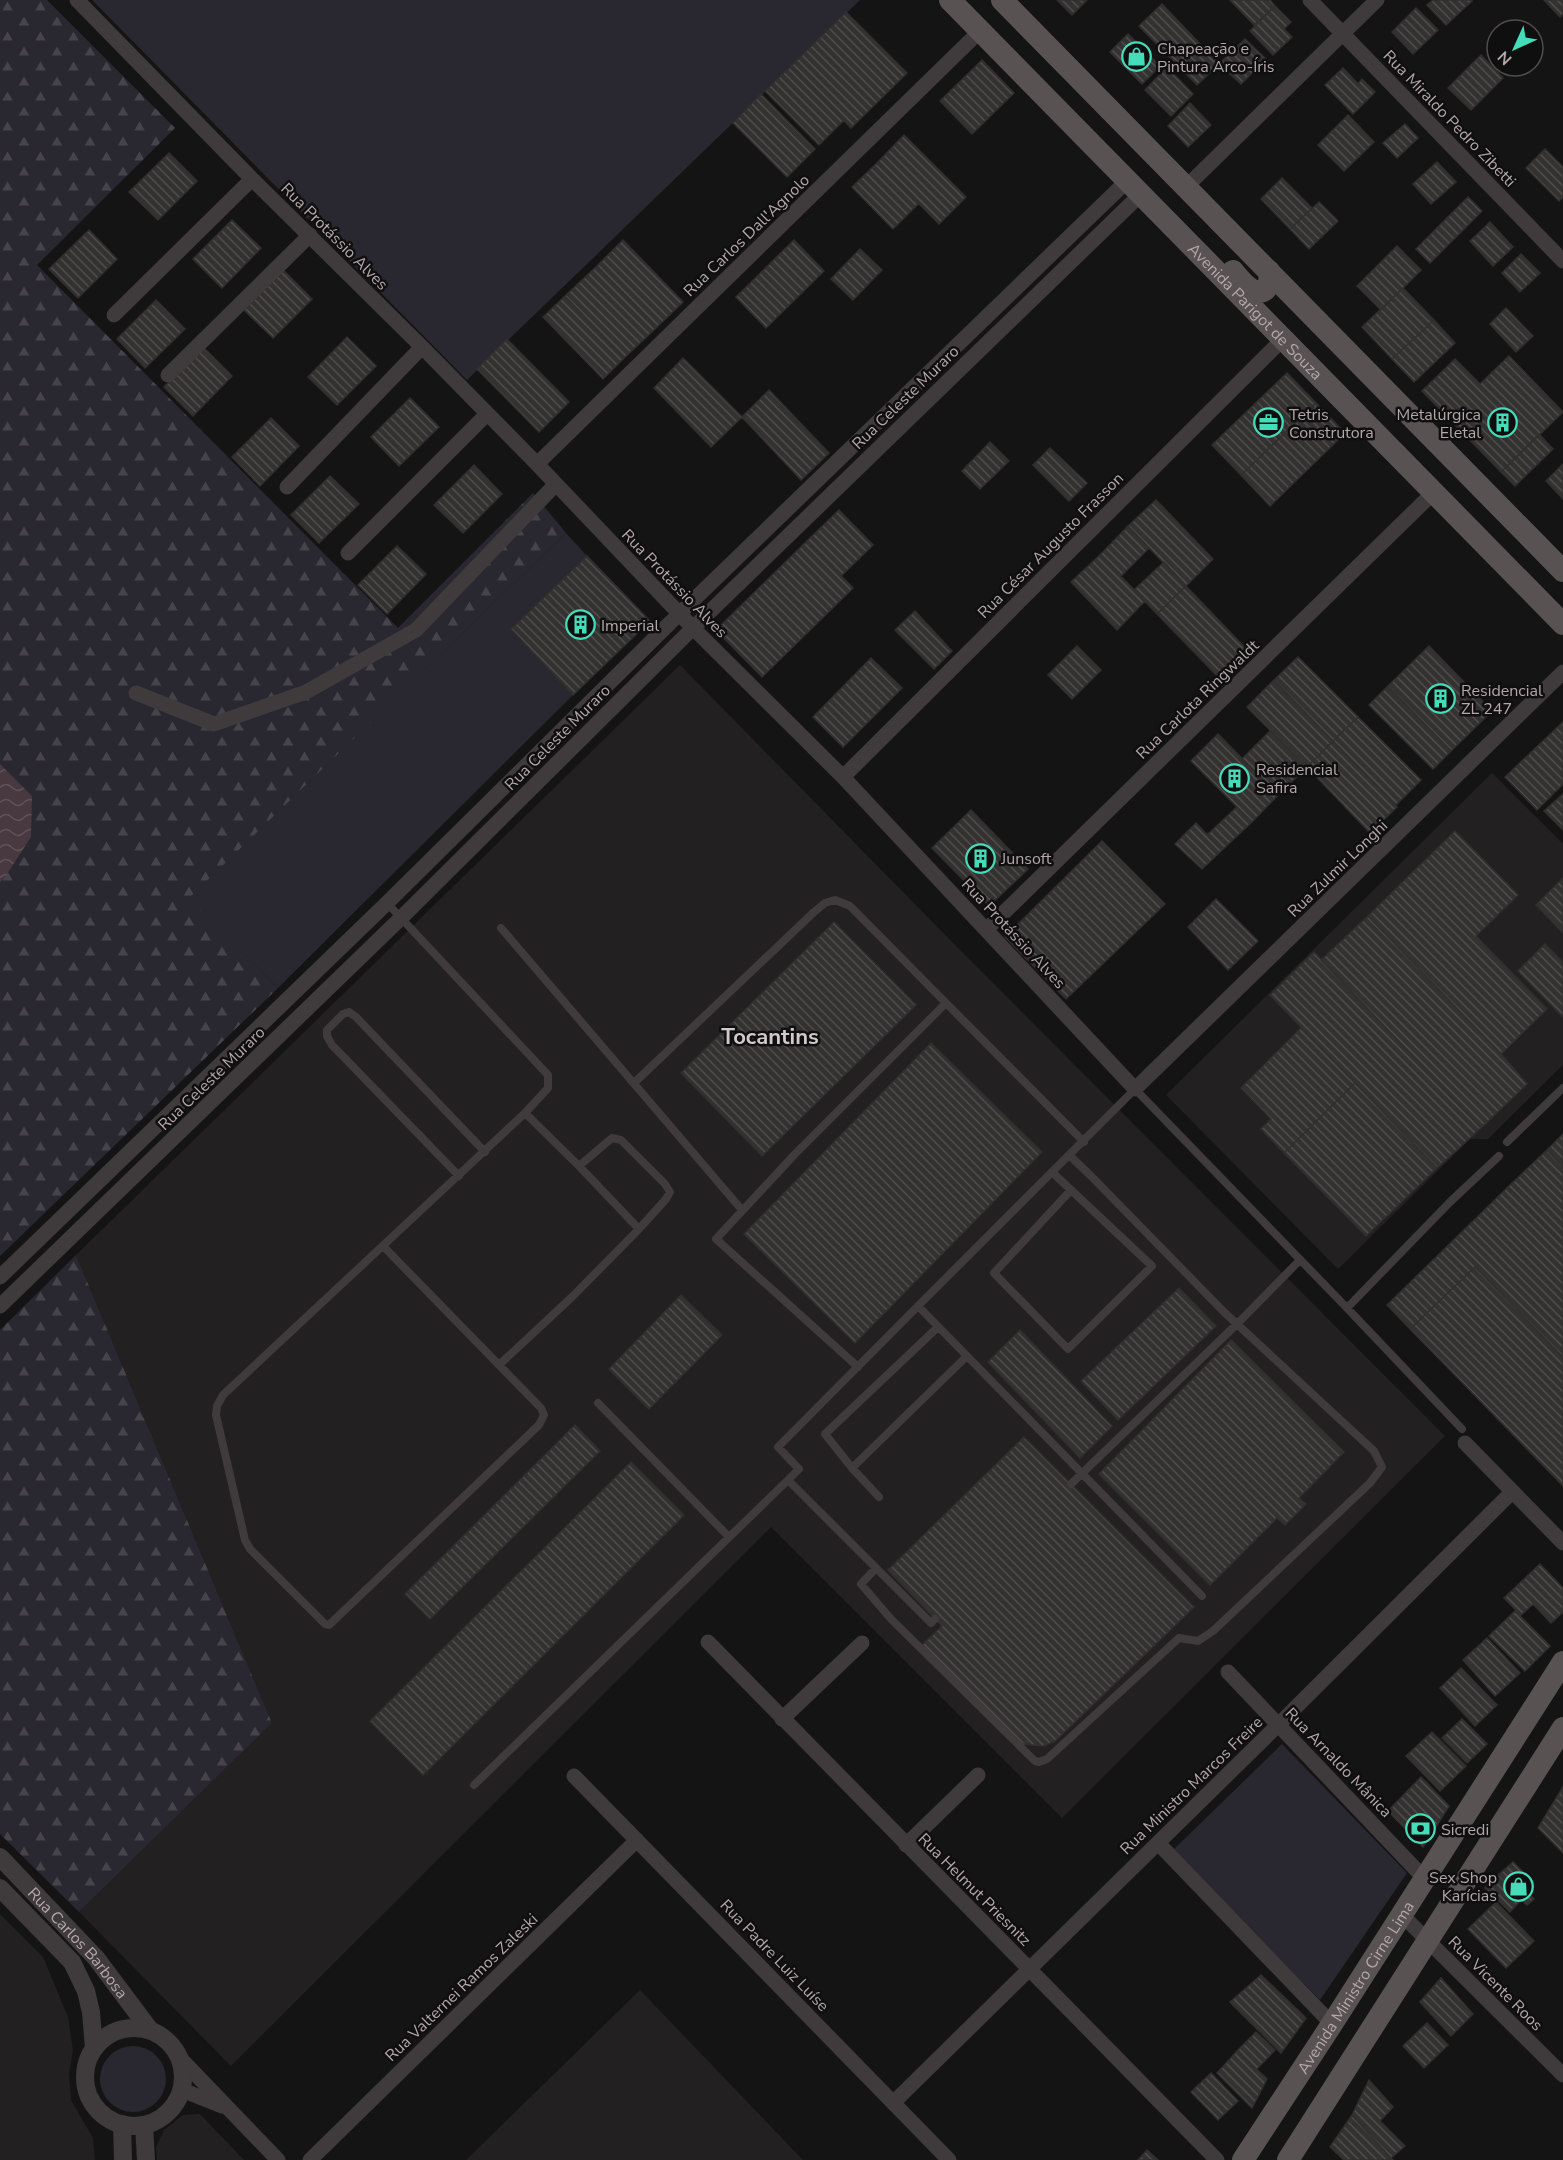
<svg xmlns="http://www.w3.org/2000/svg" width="1563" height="2160" font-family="'Nunito Sans',sans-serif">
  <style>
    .built { fill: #222020 }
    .green { fill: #29272f }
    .forest { fill: url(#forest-firs) }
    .water { fill: url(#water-waves) }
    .building { fill: url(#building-back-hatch); stroke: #312f2e; stroke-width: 1.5 }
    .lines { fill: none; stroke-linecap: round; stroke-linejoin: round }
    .service { stroke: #3f3a3b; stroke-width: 8 }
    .minor { stroke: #3f3a3b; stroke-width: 15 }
    .tertiary { stroke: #3f3a3b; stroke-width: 18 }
    .primary { stroke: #595253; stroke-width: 22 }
    .labels { text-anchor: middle; stroke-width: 5; stroke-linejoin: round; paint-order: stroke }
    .poi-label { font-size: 16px; fill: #b4a7aa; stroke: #100f0f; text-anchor: start }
    .street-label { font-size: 16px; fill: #b4a7aa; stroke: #100f0f }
    .district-label { font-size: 22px; font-weight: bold; fill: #d1c8c9; stroke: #100f0f }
  </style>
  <defs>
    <pattern id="forest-firs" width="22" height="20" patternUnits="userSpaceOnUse" patternTransform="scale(1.5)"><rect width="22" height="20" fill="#29272f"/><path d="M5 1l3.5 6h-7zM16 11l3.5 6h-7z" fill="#46444a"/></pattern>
    <pattern id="water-waves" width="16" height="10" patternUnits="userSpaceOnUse" patternTransform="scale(1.5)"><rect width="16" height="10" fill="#48383f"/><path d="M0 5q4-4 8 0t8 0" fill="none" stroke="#605258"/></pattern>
    <pattern id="building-back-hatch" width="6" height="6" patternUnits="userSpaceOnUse" patternTransform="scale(1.5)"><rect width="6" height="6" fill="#343131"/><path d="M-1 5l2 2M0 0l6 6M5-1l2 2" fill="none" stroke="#4f4c4c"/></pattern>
  </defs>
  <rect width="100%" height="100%" fill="#151414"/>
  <!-- built -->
  <path class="built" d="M680 665 959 949 1445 1436 1062 1818 771 1527 231 2066 79 1912 272 1723 76 1255Z
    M1492 773 1563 844V878L1536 905 1563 933V1065L1488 1139H1470L1338 1269 1166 1095Z
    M0 1914 43 1957 68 2017 73 2051 69 2073 71 2100 93 2138 95 2160H0Z
    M640 1990 803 2160H466Z
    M200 2114 244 2160H157L156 2147 164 2130 183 2115Z"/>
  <!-- green -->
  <path class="green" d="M92 0H860L467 380Z
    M566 533 587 556 511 629 573 695 278 988 188 898Z
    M1282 1744 1407 1873 1320 2000 1172 1851Z
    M100 2079a33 33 0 1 1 66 0a33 33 0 1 1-66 0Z"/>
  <!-- forest -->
  <path class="forest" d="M0 0H47L175 128 37 265 398 628 533 493 566 533 189 898 278 988 0 1256Z
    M76 1255 272 1723 79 1912 0 1834V1330Z"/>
  <!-- water -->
  <path class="water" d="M0 764 32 796 31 837 5 877 0 882Z"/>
  <!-- building -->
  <path class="building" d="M1057 0H1087L1072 15Z
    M1230 0H1270L1275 6 1254 25Z
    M1433 0H1471L1472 1 1446 25 1427 5Z
    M1544 0H1563V14L1560 17Z
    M1162 4 1219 64 1197 85 1139 26Z
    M1275 6 1291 22 1284 29 1292 37 1273 55 1250 31Z
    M1416 8 1438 30 1413 54 1392 32Z
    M846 12 907 73 851 128 791 66Z
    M1128 34 1160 66 1142 84 1110 52Z
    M1245 39 1266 59 1241 84 1219 64Z
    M1481 55 1503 78 1471 110 1448 88Z
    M982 60 1014 93 972 134 940 101Z
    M791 66 844 120 819 145 765 91Z
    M1167 67 1193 94 1171 116 1145 90Z
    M1343 68 1358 84 1362 79 1375 92 1353 114 1325 85Z
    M761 94 815 149 787 177 733 123Z
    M1190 103 1211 125 1188 147 1168 126Z
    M1348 115 1374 142 1344 171 1318 145Z
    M1405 124 1418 138 1397 158 1383 143Z
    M904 135 966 197 939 224 878 162Z
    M1545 149 1563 167V197L1559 201 1526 168Z
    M169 153 197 181 158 220 129 192Z
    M878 162 919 203 893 229 852 187Z
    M1437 162 1456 182 1431 204 1413 184Z
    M1282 178 1312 208 1290 229 1261 199Z
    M1468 197 1482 211 1430 263 1416 249Z
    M1319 202 1338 221 1309 249 1290 229Z
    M232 220 261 248 222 288 193 259Z
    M1490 222 1513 247 1493 266 1470 241Z
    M89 230 117 259 78 298 49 269Z
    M623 240 683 302 656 328 597 266Z
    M794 240 824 271 766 328 736 297Z
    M1397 246 1421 270 1381 310 1357 286Z
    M860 249 882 270 853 300 831 279Z
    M1521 254 1540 273 1520 292 1502 273Z
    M597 266 656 328 624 358 565 296Z
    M283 270 312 299 273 338 244 310Z
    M1403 288 1434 320 1392 359 1362 327Z
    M565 296 624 358 603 379 543 317Z
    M156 300 185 329 145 368 117 339Z
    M1506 308 1533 336 1516 352 1490 324Z
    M1434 320 1455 343 1414 382 1392 359Z
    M347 337 376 366 337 405 308 377Z
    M507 339 569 402 539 432 477 369Z
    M203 347 232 376 193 416 164 387Z
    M1509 356 1563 412 1501 472 1422 391 1455 359 1480 384Z
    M683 358 742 417 711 447 654 388Z
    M1287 373 1316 403 1241 475 1212 445Z
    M769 390 829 453 801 480 742 417Z
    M410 398 439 427 399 466 371 437Z
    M1316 403 1345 433 1270 506 1241 475Z
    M271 418 299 446 260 486 232 457Z
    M1539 434 1553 449 1515 486 1501 472Z
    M990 442 1009 461 980 489 962 471Z
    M1050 448 1087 483 1069 501 1033 465Z
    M1563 464V499L1546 481Z
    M474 465 502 494 463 533 434 505Z
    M330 476 359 504 319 543 291 515Z
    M1156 500 1213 559 1186 586 1128 526Z
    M839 510 873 545 841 576 807 541Z
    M1128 526 1149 548 1121 576 1100 555Z
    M807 541 853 588 762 677 716 630Z
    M397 546 426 574 387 614 358 585Z
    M1100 555 1145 601 1117 630 1071 582Z
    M587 556 650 621 573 695 511 629Z
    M1164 562 1186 586 1157 614 1134 590Z
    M1186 586 1252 655 1224 683 1157 614Z
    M915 611 952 651 934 669 895 630Z
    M1077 646 1101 670 1072 699 1048 675Z
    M1429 646 1492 711 1451 751 1388 686Z
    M1298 657 1358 717 1333 741 1274 680Z
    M871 658 902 688 843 747 813 717Z
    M1274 680 1333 741 1307 767 1247 707Z
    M1388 686 1451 751 1433 769 1369 705Z
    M1358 717 1421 780 1396 805 1333 741Z
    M1563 722V784L1537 810 1505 777Z
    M1270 731 1307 767 1278 795 1242 759Z
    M1218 734 1278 795 1252 822 1191 761Z
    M1333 741 1397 807 1370 833 1307 767Z
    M1563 794V830L1544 811Z
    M1237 807 1252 822 1222 850 1207 835Z
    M971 810 1028 869 989 906 932 848Z
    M1196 823 1222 850 1202 869 1175 844Z
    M1455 831 1518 895 1476 936 1547 1009 1501 1054 1368 916Z
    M1102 841 1165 904 1066 999 1005 937Z
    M1563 878V933L1536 905Z
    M1216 899 1258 941 1228 970 1188 927Z
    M1368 916 1501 1054 1527 1084 1481 1128 1321 960Z
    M834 922 916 1005 762 1156 681 1073Z
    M1545 944 1563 962V1017L1518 971Z
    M1314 952 1481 1128 1437 1168 1270 995Z
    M1301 1028 1355 1083 1284 1153 1261 1129 1271 1119 1241 1088Z
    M931 1043 1042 1152 855 1343 744 1234Z
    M1355 1083 1437 1168 1366 1236 1284 1153Z
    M1563 1134V1167L1547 1150Z
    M1547 1150 1563 1167V1244L1508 1187Z
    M1508 1187 1563 1244V1357L1475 1267 1410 1329 1387 1305Z
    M1475 1267 1563 1357V1486L1410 1329Z
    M1179 1288 1216 1326 1118 1420 1081 1381Z
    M681 1295 722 1335 649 1409 609 1369Z
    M1020 1330 1112 1426 1080 1458 988 1362Z
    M1231 1340 1344 1452 1299 1498 1306 1504 1285 1525 1277 1518 1210 1585 1099 1474Z
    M575 1425 600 1451 430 1619 405 1594Z
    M1024 1437 1194 1607 1055 1741 1044 1746 1022 1744 921 1646 942 1626 888 1570Z
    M631 1462 684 1515 423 1775 370 1721Z
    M1540 1564 1563 1588V1612L1551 1623 1533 1604 1521 1615 1504 1598Z
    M1515 1611 1550 1646 1525 1671 1489 1636Z
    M1487 1638 1520 1673 1495 1696 1463 1660Z
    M1461 1668 1497 1705 1475 1726 1440 1688Z
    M1462 1719 1487 1744 1467 1763 1442 1738Z
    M1432 1732 1466 1766 1440 1791 1406 1756Z
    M1421 1777 1449 1806 1423 1847 1388 1811Z
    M1563 1787V1853L1538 1828Z
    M1513 1862 1533 1882 1525 1890 1534 1899 1527 1905 1497 1876Z
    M1497 1876 1521 1900 1510 1912 1485 1888Z
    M1496 1902 1534 1941 1506 1968 1468 1929Z
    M1261 1975 1306 2018 1281 2053 1230 2002Z
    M1441 1978 1473 2014 1451 2036 1420 2002Z
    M1427 2023 1448 2045 1424 2068 1403 2046Z
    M1256 2032 1275 2050 1256 2070 1237 2051Z
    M1237 2051 1267 2079 1252 2108 1217 2073Z
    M1211 2073 1238 2101 1218 2120 1191 2092Z
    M1369 2080 1393 2107 1380 2121 1405 2146 1391 2158 1352 2115Z
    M1352 2115 1391 2158 1393 2160H1344L1330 2147Z
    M1147 2150 1158 2160H1138Z"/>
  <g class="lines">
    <!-- service -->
    <path class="service" d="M501 928 742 1210
      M634 1083 814 912 825 903 835 900 850 906 946 1003
      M1507 1142 1563 1088
      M579 1166 612 1138 621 1140 665 1184 670 1192 666 1199 639 1229
      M1053 1173 1152 1266 1068 1349 994 1273 1071 1190
      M459 1176 332 1045 327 1036V1030L343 1014 349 1012 356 1017 485 1152
      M383 1246 541 1408 544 1415 539 1425 329 1625 325 1624 250 1549 245 1540 216 1415 217 1406 223 1395 525 1113 548 1088V1075L387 903
      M499 1365 573 1296 639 1229 579 1166 525 1113
      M858 1367 716 1239 795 1154 946 1003 1084 1142
      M598 1403 729 1537
      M1462 1429 1347 1308 1450 1202 1499 1156
      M852 1468 967 1356
      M788 1480 799 1469 778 1447 918 1306
      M1071 1484 1237 1324 1300 1260
      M879 1497 852 1468 825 1434 938 1327
      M876 1568 861 1584 891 1619 1035 1761 1039 1762 1047 1759 1179 1638 1198 1641 1213 1631 1370 1483 1382 1467 1374 1451 1224 1312 1091 1176 1070 1156
      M1202 1596 918 1306 1135 1089 1347 1308
      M474 1785 788 1480 931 1623 935 1619"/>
    <!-- minor -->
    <path class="minor" d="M77 0 252 179 422 347 537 464 693 628 843 777 1135 1089 1563 672
      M1310 0 1563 261
      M1186 187 1377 0
      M114 315 252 179
      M168 375 310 235
      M537 464 980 31
      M287 487 422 347
      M348 553 487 414
      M136 693 214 724 306 692 416 630 555 485
      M843 777 1282 340
      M986 930 1433 493
      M0 1277 387 903 679 614 1127 181
      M0 1306 401 918 693 628 1140 195
      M1465 1443 1563 1543
      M708 1642 1217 2160
      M1228 1672 1424 1878
      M782 1719 862 1643
      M574 1776 949 2160
      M1158 1843 1332 2024
      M906 1845 978 1775
      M1401 1914 1563 2075
      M180 2058 278 2160
      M182 2090 222 2106
      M893 2103 1278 1725 1512 1492
      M310 2160 637 1840"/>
    <!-- tertiary -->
    <g class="tertiary">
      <path id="s1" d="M0 1857 96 1958 150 2030"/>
      <path d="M0 1888 72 1962 86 1991 91 2012 94 2049"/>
      <circle cx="134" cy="2077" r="49"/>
      <path d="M122 2124 123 2160"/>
      <path d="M144 2125 146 2160"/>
    </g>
    <!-- primary -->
    <g class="primary">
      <path id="s2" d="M950 0 1563 624"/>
      <path d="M1002 0 1563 571"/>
      <path d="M1233 271C1238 277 1244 285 1251 289 1266 298 1271 284 1269 271"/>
      <path id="s3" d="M1243 2160 1332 2024 1563 1662"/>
      <path d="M1288 2160 1563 1728"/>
    </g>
  </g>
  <!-- icons -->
  <defs>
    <symbol id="shop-ring" viewBox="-11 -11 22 22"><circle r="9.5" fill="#100f0f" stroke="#45dcb9" stroke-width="1.5"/><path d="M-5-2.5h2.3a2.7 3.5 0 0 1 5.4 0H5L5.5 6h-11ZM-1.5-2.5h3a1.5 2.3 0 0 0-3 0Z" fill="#45dcb9"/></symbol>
    <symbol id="office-ring" viewBox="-11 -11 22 22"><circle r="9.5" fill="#100f0f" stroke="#45dcb9" stroke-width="1.5"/><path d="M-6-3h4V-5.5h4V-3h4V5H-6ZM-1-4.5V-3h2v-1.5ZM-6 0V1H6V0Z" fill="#45dcb9"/></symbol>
    <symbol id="building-ring" viewBox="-11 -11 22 22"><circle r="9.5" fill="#100f0f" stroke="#45dcb9" stroke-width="1.5"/><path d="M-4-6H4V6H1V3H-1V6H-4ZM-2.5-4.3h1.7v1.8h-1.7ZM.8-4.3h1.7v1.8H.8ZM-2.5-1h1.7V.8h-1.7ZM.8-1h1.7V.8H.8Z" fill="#45dcb9"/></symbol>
    <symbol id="bank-ring" viewBox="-11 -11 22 22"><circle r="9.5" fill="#100f0f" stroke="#45dcb9" stroke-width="1.5"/><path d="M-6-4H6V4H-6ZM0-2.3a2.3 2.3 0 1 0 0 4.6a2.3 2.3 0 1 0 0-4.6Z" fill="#45dcb9"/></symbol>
  </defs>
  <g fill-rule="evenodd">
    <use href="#shop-ring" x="1120" y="40" width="33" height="33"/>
    <use href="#office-ring" x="1252" y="406" width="33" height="33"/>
    <use href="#building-ring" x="1486" y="406" width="33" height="33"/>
    <use href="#building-ring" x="564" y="608" width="33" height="33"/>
    <use href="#building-ring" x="1424" y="682" width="33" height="33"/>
    <use href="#building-ring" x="1218" y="762" width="33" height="33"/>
    <use href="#building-ring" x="964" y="842" width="33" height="33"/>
    <use href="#bank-ring" x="1404" y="1812" width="33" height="33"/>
    <use href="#shop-ring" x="1502" y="1870" width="33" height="33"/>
  </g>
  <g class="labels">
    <!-- poi labels -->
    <g class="poi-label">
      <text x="1157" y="54">Chapeação e<tspan x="1157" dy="18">Pintura Arco-Íris</tspan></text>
      <text x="1289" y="420">Tetris<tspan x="1289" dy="18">Construtora</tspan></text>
      <text x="1481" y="420" text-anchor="end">Metalúrgica<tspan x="1481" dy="18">Eletal</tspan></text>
      <text x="601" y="631">Imperial</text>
      <text x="1461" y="696">Residencial<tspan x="1461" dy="18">ZL 247</tspan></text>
      <text x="1256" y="775">Residencial<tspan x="1256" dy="18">Safira</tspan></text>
      <text x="1001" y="864">Junsoft</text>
      <text x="1441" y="1835">Sicredi</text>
      <text x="1497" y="1883" text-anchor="end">Sex Shop<tspan x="1497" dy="18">Karícias</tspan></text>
    </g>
    <!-- street labels -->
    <g class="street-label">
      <text transform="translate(1450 118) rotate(46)" y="6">Rua Miraldo Pedro Zibetti</text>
      <text transform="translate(746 235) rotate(-44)" y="6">Rua Carlos Dall'Agnolo</text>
      <text transform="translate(335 236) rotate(45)" y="6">Rua Protássio Alves</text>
      <text dy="6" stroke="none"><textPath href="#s2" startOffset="436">Avenida Parigot de Souza</textPath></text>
      <text transform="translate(905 397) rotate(-44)" y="6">Rua Celeste Muraro</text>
      <text transform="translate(1050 545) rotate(-45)" y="6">Rua César Augusto Frasson</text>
      <text transform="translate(675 583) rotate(46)" y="6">Rua Protássio Alves</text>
      <text transform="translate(1197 699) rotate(-44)" y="6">Rua Carlota Ringwaldt</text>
      <text transform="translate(557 737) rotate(-45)" y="6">Rua Celeste Muraro</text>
      <text transform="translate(1337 868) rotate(-44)" y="6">Rua Zulmir Longhi</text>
      <text transform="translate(1014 933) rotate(47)" y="6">Rua Protássio Alves</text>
      <text transform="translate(211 1078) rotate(-44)" y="6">Rua Celeste Muraro</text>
      <text transform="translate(1339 1762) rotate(46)" y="6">Rua Arnaldo Mânica</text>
      <text transform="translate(1191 1785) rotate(-44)" y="6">Rua Ministro Marcos Freire</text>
      <text transform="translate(975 1889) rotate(45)" y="6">Rua Helmut Priesnitz</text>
      <text dy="6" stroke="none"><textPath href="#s1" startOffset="116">Rua Carlos Barbosa</textPath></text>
      <text transform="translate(775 1955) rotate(46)" y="6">Rua Padre Luiz Luíse</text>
      <text transform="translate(1496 1983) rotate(45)" y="6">Rua Vicente Roos</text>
      <text transform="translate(461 1987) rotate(-44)" y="6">Rua Valternei Ramos Zaleski</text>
      <text dy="6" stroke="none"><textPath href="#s3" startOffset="206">Avenida Ministro Cirne Lima</textPath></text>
    </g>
    <!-- district labels -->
    <g class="district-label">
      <text x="770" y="1044">Tocantins</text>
    </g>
  </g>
  <!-- north arrow -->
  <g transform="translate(1515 48) rotate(225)"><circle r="28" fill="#100f0f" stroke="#524c4d" stroke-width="1.5"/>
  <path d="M0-4.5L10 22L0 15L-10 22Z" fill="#45dcb9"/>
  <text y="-9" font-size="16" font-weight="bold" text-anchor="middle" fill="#b4a7aa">N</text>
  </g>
</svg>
